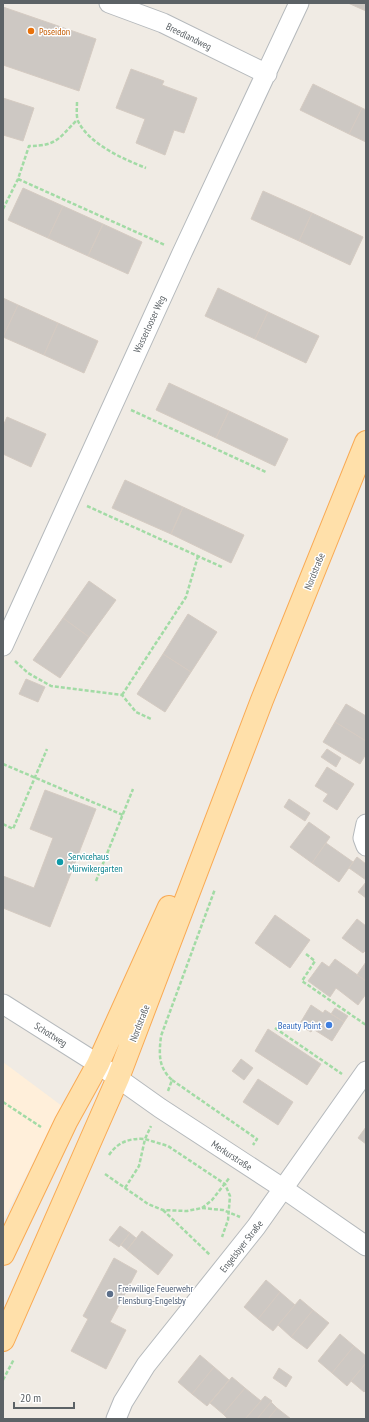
<svg xmlns="http://www.w3.org/2000/svg" width="369" height="1422" font-family="'PT Sans Narrow',sans-serif">
  <style>
    .commercial { fill: #ffefda }
    .building { fill: #cdc8c3; stroke: #d5cbc2 }
    .lines { fill: none; stroke-linecap: round; stroke-linejoin: round }
    .minor-casing { stroke: #b5b9bc; stroke-width: 21 }
    .major-casing { stroke: #f9aa54; stroke-width: 24 }
    .path { stroke: #a2dba5; stroke-width: 2.5; stroke-dasharray: 4 2; stroke-linecap: butt }
    .minor { stroke: #fff; stroke-width: 19 }
    .major { stroke: #ffe0aa; stroke-width: 22 }
    .food-dot { fill: #e8710a; stroke: #fff; stroke-width: 1.5 }
    .culture-dot { fill: #0f9aa8; stroke: #fff; stroke-width: 1.5 }
    .shop-dot { fill: #3f7fe0; stroke: #fff; stroke-width: 1.5 }
    .service-dot { fill: #5c6f8a; stroke: #fff; stroke-width: 1.5 }
    .labels { text-anchor: middle; stroke-width: 3; stroke-linejoin: round; paint-order: stroke }
    .food-label { font-size: 10px; fill: #c56008; stroke: #fff; text-anchor: start }
    .street-label { font-size: 10px; fill: #5c6266; stroke: #fff }
    .culture-label { font-size: 10px; fill: #0d838f; stroke: #fff; text-anchor: start }
    .shop-label { font-size: 10px; fill: #366cbe; stroke: #fff; text-anchor: end }
    .service-label { font-size: 10px; fill: #4e5e75; stroke: #fff; text-anchor: start }
  </style>
  <rect width="100%" height="100%" fill="#f0ebe4"/>
  <!-- commercial -->
  <path class="commercial" d="M3 1062 62 1106 3 1221Z"/>
  <!-- building -->
  <path class="building" d="M348 3H366V11Z
    M3 7 96 39 79 91 3 65Z
    M131 69 164 81 162 85 197 98 184 133 174 130 165 155 136 143 145 119 116 108Z
    M313 84 362 108 349 134 300 110Z
    M3 98 34 108 23 141 3 135Z
    M362 108 366 110V142L349 134Z
    M23 188 63 206 48 238 8 220Z
    M263 191 312 213 299 241 251 219Z
    M63 206 103 224 88 256 48 238Z
    M312 213 363 237 350 265 299 241Z
    M103 224 142 242 128 274 88 256Z
    M218 288 268 312 255 339 205 316Z
    M3 298 18 305 3 337Z
    M18 305 58 323 44 355 3 337Z
    M268 312 319 336 306 363 255 339Z
    M58 323 98 341 84 373 44 355Z
    M169 383 229 411 216 438 156 410Z
    M229 411 288 439 275 466 216 438Z
    M7 417 46 434 31 467 3 454V426Z
    M125 480 183 507 171 534 112 508Z
    M183 507 244 535 231 563 171 534Z
    M89 581 116 600 89 637 63 618Z
    M188 614 217 632 191 672 163 654Z
    M63 618 89 637 60 678 33 660Z
    M163 654 191 672 165 712 137 694Z
    M26 679 45 687 38 702 19 694Z
    M346 704 366 716V741L335 722Z
    M335 722 366 741V754L360 764 323 742Z
    M327 749 341 758 336 767 321 757Z
    M327 767 354 784 337 810 323 801 328 794 315 786Z
    M45 790 96 809 50 927 3 908V876L34 888 53 838 30 829Z
    M289 799 310 813 305 821 284 807Z
    M309 822 330 837 312 863 290 847Z
    M326 843 353 862 339 882 312 863Z
    M357 857 366 864V880L349 868Z
    M366 882V898L358 892Z
    M275 915 310 940 290 968 255 943Z
    M357 919 366 926V950L363 953 342 938Z
    M335 959 366 981V994L358 1005 336 988 330 997 308 981 322 962 329 967Z
    M366 962V981L357 975Z
    M311 1005 323 1013 325 1010 344 1022 332 1041 313 1029 311 1032 299 1025Z
    M335 1008 348 1016 344 1022 331 1014Z
    M268 1029 321 1064 307 1085 255 1051Z
    M241 1059 253 1068 244 1080 232 1071Z
    M258 1079 293 1102 278 1125 243 1102Z
    M366 1127V1144L358 1138Z
    M120 1226 130 1233 119 1247 109 1240Z
    M142 1231 173 1255 158 1275 127 1250Z
    M130 1233 136 1238 127 1250 121 1245Z
    M114 1258 137 1271 110 1322 126 1330 106 1369 71 1351 88 1319 83 1316Z
    M266 1280 280 1292 258 1319 244 1307Z
    M280 1292 295 1305 273 1331 258 1319Z
    M300 1299 313 1310 291 1337 278 1325Z
    M313 1310 329 1323 307 1349 291 1337Z
    M340 1334 354 1346 332 1373 318 1361Z
    M354 1346 366 1356V1363L347 1386 332 1373Z
    M200 1355 214 1367 192 1394 178 1382Z
    M366 1363V1390L364 1392 351 1381Z
    M214 1367 229 1380 207 1406 192 1394Z
    M279 1368 292 1377 286 1387 273 1378Z
    M232 1377 245 1388 223 1414 210 1403Z
    M245 1388 261 1401 245 1419H228L223 1414Z
    M265 1396 272 1401 271 1402 257 1419H245Z
    M271 1402 277 1408 268 1419H257Z
    M277 1408 291 1419H268Z"/>
  <g class="lines">
    <defs>
      <path id="minor" d="M109 3 163 23 267 74
        M3 646 182 253 299 3
        M366 824 363 838 366 846
        M3 1004 98 1064 160 1108 284 1189 366 1246
        M116 1419 123 1402 146 1365 256 1227 366 1071"/>
      <path id="major" d="M3 1254 66 1122 98 1064 169 907
        M3 1340 118 1078 262 700 366 442"/>
    </defs>
    <!-- minor casing -->
    <use href="#minor" class="minor-casing"/>
    <!-- major casing -->
    <use href="#major" class="major-casing"/>
    <!-- path -->
    <path class="path" d="M77 102C77 107 76 116 78 121 89 144 123 159 146 168
      M18 179 165 245
      M3 209 18 179 29 146C57 146 59 138 77 120
      M131 410 266 472
      M87 506 222 567
      M15 661 28 673 51 686 122 695 136 712 151 719
      M122 695 186 597 198 556
      M3 764 123 815
      M3 824 13 829 47 749
      M96 881 133 789
      M306 954 315 961 302 981 366 1025
      M275 1028 342 1074
      M172 1080 257 1139 253 1145
      M168 1091 172 1080C158 1067 159 1054 161 1036L215 889
      M3 1102 41 1127
      M109 1155C118 1142 129 1138 145 1139L151 1126
      M105 1174 148 1204 163 1210 187 1211 202 1208 212 1200 230 1177
      M125 1188 139 1166 145 1139 168 1146 225 1184 230 1196 228 1220 222 1237
      M202 1208 223 1210 240 1217
      M163 1210 210 1255
      M3 1380 14 1359"/>
    <!-- minor -->
    <use href="#minor" class="minor"/>
    <!-- major -->
    <use href="#major" class="major"/>
  </g>
  <!-- markers -->
  <circle class="food-dot" cx="31" cy="31" r="4"/>
  <circle class="culture-dot" cx="60" cy="862" r="4"/>
  <circle class="shop-dot" cx="329" cy="1025" r="4"/>
  <circle class="service-dot" cx="110" cy="1294" r="4"/>
  <g class="labels">
    <!-- food labels -->
    <g class="food-label">
      <text x="39" y="35">Poseidon</text>
    </g>
    <!-- street labels -->
    <g class="street-label">
      <text transform="translate(189 36) rotate(26)" y="4">Breedlandweg</text>
      <text transform="translate(149 324) rotate(-65)" y="4">Wasserlooser Weg</text>
      <text transform="translate(314 571) rotate(-68)" y="4">Nordstraße</text>
      <text transform="translate(139 1023) rotate(-69)" y="4">Nordstraße</text>
      <text transform="translate(51 1034) rotate(32)" y="4">Schottweg</text>
      <text transform="translate(232 1155) rotate(33)" y="4">Merkurstraße</text>
      <text transform="translate(241 1246) rotate(-52)" y="4">Engelsbyer Straße</text>
    </g>
    <!-- culture labels -->
    <g class="culture-label">
      <text x="68" y="860">Servicehaus<tspan x="68" dy="12">Mürwikergarten</tspan></text>
    </g>
    <!-- shop labels -->
    <g class="shop-label">
      <text x="321" y="1029">Beauty Point</text>
    </g>
    <!-- service labels -->
    <g class="service-label">
      <text x="118" y="1292">Freiwillige Feuerwehr<tspan x="118" dy="12">Flensburg-Engelsby</tspan></text>
    </g>
  </g>
  <!-- border -->
  <rect width="369" height="1422" fill="none" stroke="#5c6266" stroke-width="8"/>
  <!-- scale -->
  <path d="M14 1402v6h60v-6" fill="none" stroke="#5c6266" stroke-width="2"/>
  <text x="20" y="1402" font-size="12" fill="#5c6266" stroke="#ffffff" stroke-width="3" paint-order="stroke">20 m</text>
</svg>
